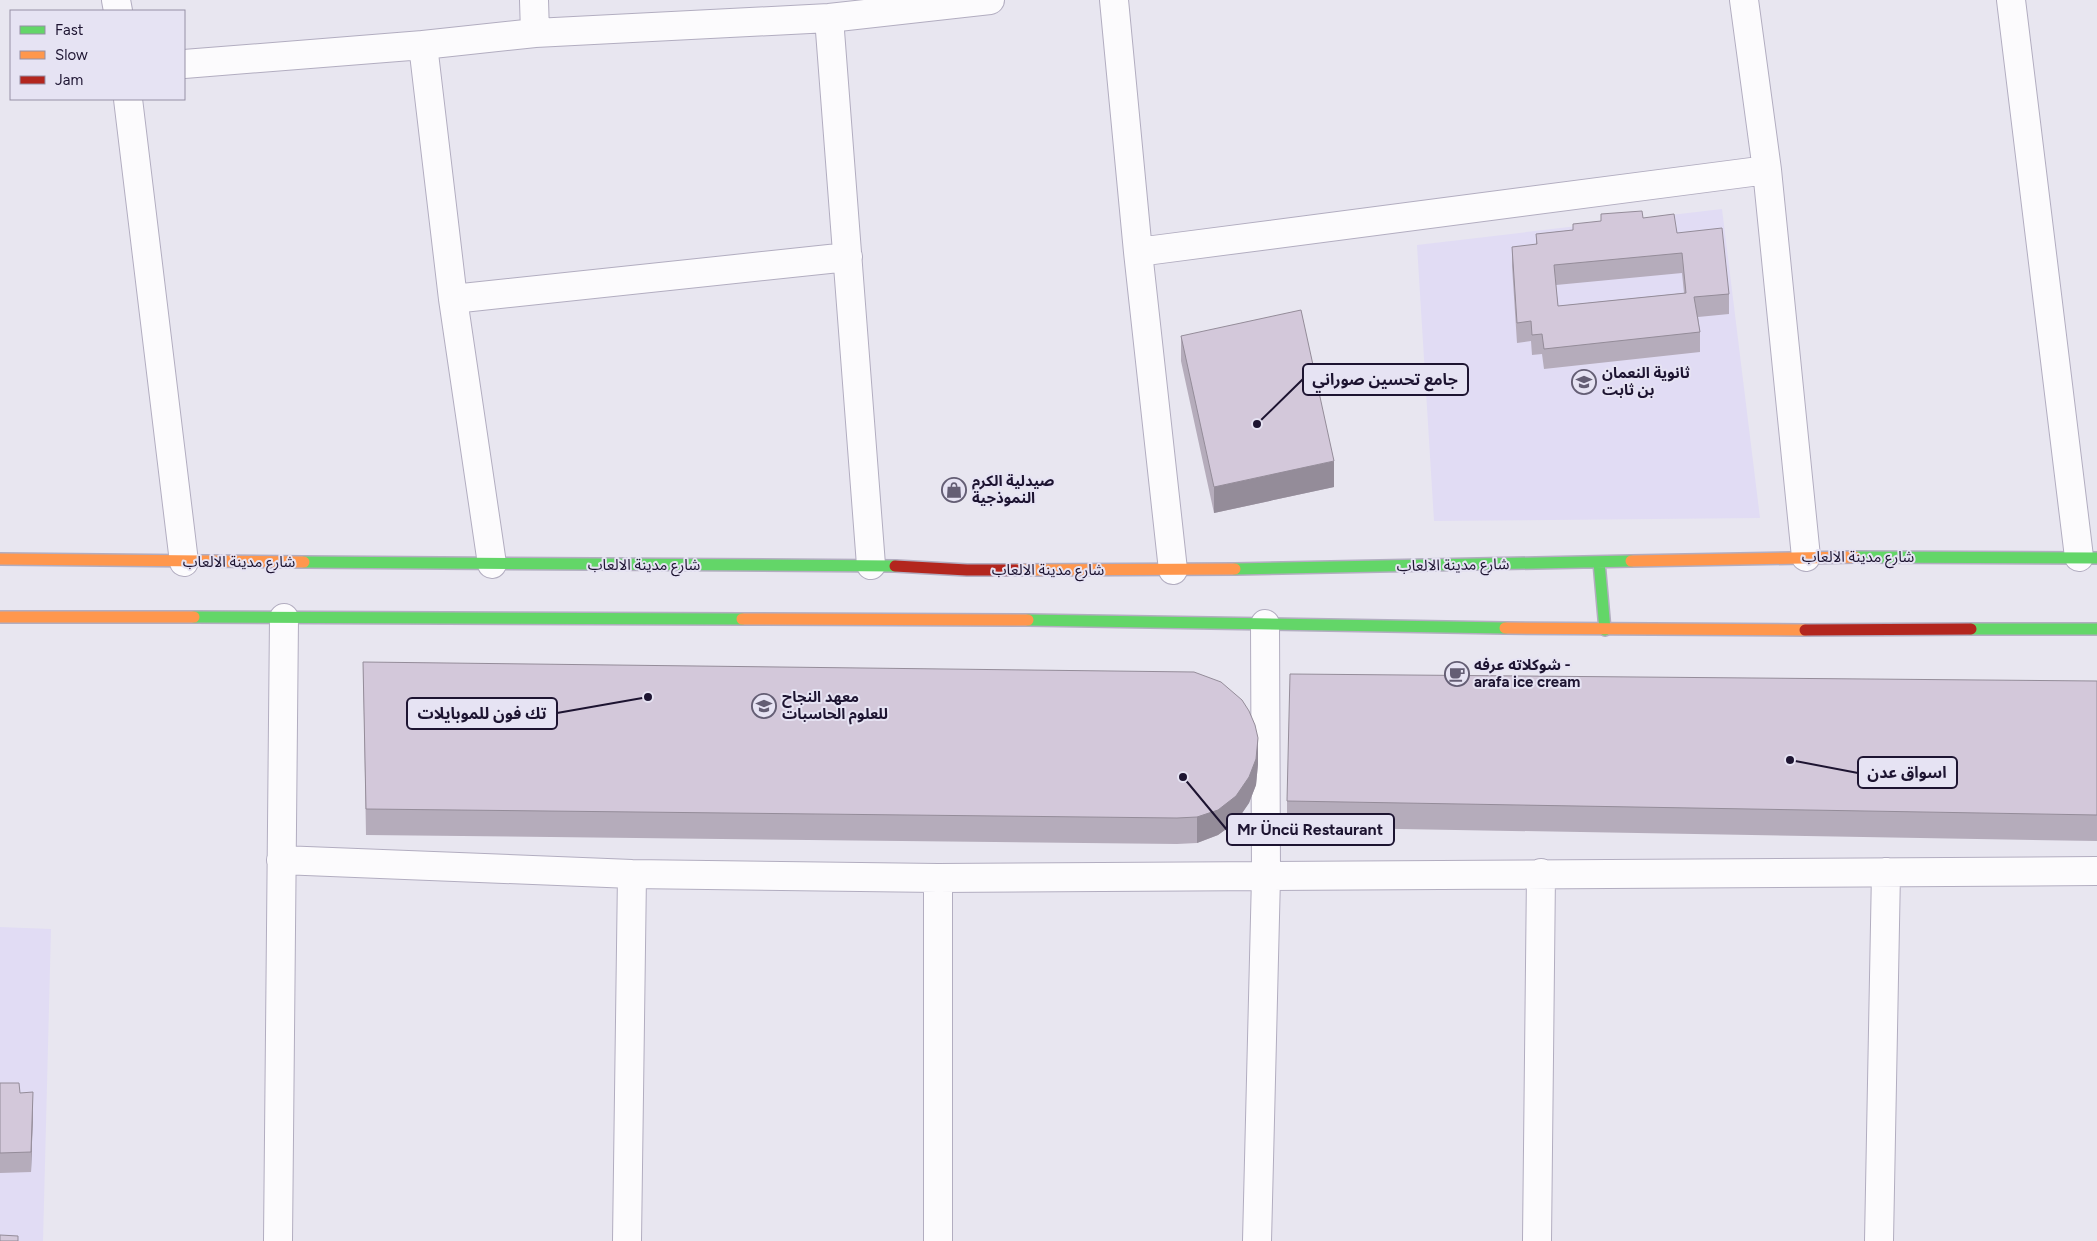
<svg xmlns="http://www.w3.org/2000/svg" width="2097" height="1241" font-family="Figtree,'Noto Sans Arabic',sans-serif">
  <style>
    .built { fill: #e1dcf4 }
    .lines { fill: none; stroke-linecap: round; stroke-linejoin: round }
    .street-casing { stroke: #b2adc0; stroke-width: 30 }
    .fast-casing { stroke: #b2adc0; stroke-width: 14 }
    .slow-casing { stroke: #b2adc0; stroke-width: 14 }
    .jam-casing { stroke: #b2adc0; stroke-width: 14 }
    .street { stroke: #fcfbfd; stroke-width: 28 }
    .fast { stroke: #63d668; stroke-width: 11 }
    .slow { stroke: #ff974d; stroke-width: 11 }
    .jam { stroke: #b3261e; stroke-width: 11 }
    .wall { fill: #b5acbb; fill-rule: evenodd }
    .shaded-wall { fill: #948c99 }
    .building { fill: #d3c8da; stroke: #948c99; fill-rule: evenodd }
    .labels { text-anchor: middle; stroke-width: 4; stroke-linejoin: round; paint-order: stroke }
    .poi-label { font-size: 15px; font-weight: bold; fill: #1d1431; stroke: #e6e3f3; text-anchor: start }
    .street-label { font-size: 15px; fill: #1d1431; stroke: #e6e3f3 }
    .leader { fill: none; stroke: #1d1431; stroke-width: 2 }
    .callout-dot { fill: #1d1431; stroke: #e6e3f3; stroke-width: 2 }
    .callout { fill: #e6e3f3; stroke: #1d1431; stroke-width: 2 }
    .callout-label { font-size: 16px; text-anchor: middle; font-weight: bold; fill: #1d1431 }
  </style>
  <rect width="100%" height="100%" fill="#e8e6f0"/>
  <!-- built -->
  <path class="built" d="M1722 209 1760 518 1434 521 1417 245Z
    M0 927 51 929 43 1241H0Z"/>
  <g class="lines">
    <defs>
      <path id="street" d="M116 0 118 11
        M534 0 535 33
        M1114 0 1138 252 1173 570
        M1744 0 1767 170 1806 557
        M2011 0 2079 557
        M829 18 871 565
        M423 45 453 299 492 564
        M184 64 423 45 535 33 829 18 990 0
        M128 99 184 562
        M1138 252 1767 170
        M453 299 848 257
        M281 860 632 874 938 878 2097 871
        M278 1241 284 618
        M627 1241 632 874
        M938 1241V878
        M1257 1241 1266 877 1265 624
        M1537 1241 1541 873
        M1879 1241 1886 872"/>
      <path id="fast" d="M1855 557 2097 558
        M304 562 895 566
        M1599 562 1605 630
        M1235 569 1631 561
        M194 617 742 619
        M1028 620 1505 628
        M1971 629H2097"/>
      <path id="slow" d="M0 559 304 562
        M1631 561 1855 557
        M1016 570 1235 569
        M0 617H194
        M742 619 1028 620
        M1505 628 1805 630"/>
      <path id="jam" d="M895 566 967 570H1016
        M1805 630 1971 629"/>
    </defs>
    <!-- street casing -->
    <use href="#street" class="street-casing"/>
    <!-- fast casing -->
    <use href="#fast" class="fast-casing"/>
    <!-- slow casing -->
    <use href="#slow" class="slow-casing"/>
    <!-- jam casing -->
    <use href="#jam" class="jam-casing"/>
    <!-- street -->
    <use href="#street" class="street"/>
    <!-- fast -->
    <use href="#fast" class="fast"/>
    <!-- slow -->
    <use href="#slow" class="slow"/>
    <!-- jam -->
    <use href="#jam" class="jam"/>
  </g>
  <!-- wall -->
  <path class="wall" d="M1643 218 1677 233 1729 294V314L1698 317 1700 332V352L1544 369 1542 354 1532 355 1531 341 1517 343 1512 266V247L1536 245V234L1573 230ZM1682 273 1684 293 1558 306 1556 285Z
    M1181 336 1334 487 1214 513 1181 361Z
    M363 662 1258 764 1256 785 1249 803 1236 822 1218 835 1197 843 1177 844 366 835Z
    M2097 681V841L1287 827V801Z
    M0 1083 20 1093 33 1112 31 1172 0 1173Z"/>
  <!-- shaded-wall -->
  <path class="shaded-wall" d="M1334 461V487L1214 513V487Z
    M1258 738V764L1256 785 1249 803 1236 822 1218 835 1197 843V817Z
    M33 1092V1112L31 1172V1152Z"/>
  <!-- building -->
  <path class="building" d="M1642 211 1643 218 1674 214 1677 233 1722 228 1729 294 1694 297 1700 332 1544 349 1542 334 1532 335 1531 321 1517 323 1512 247 1537 244 1536 234 1573 230V224L1601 221V214ZM1682 253 1686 293 1558 306 1554 265Z
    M1301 310 1334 461 1214 487 1181 336Z
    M363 662 1194 672 1221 682 1242 700 1249 711 1255 725 1258 738 1256 759 1249 777 1236 796 1218 810 1197 817 1177 818 366 809Z
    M1290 674 2097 681V815L1287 801Z
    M0 1083H19L20 1093 33 1092 31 1152 0 1153Z
    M0 1235 18 1236V1241H0Z"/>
  <!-- icons -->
  <defs>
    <symbol id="school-ring" viewBox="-11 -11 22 22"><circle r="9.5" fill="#e6e3f3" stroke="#645e74" stroke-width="1.5"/><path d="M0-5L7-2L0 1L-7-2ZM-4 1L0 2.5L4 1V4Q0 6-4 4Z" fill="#645e74"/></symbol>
    <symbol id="shop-ring" viewBox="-11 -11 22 22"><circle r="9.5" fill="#e6e3f3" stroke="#645e74" stroke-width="1.5"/><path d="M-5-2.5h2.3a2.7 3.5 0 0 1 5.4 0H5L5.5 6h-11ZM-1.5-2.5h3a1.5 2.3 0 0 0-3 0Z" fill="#645e74"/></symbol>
    <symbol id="cafe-ring" viewBox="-11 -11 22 22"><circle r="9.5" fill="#e6e3f3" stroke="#645e74" stroke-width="1.5"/><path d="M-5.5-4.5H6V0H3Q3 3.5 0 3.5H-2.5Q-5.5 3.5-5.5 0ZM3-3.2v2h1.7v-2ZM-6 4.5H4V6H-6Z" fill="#645e74"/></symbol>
  </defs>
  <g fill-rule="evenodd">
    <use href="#school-ring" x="1570" y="368" width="28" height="28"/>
    <use href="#shop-ring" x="940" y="476" width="28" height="28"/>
    <use href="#cafe-ring" x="1443" y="660" width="28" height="28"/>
    <use href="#school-ring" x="750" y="692" width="28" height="28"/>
  </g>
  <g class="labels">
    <!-- poi labels -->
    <g class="poi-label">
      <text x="1602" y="378">ثانوية النعمان<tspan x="1602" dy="17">بن ثابت</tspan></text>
      <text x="972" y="486">صيدلية الكرم<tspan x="972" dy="17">النموذجية</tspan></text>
      <text x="1474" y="670">شوكلاته عرفه -<tspan x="1474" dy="17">arafa ice cream</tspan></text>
      <text x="782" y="702">معهد النجاح<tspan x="782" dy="17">للعلوم الحاسبات</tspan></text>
    </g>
    <!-- street labels -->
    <g class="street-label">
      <text x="1858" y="562">شارع مدينة الالعاب</text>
      <text x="239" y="567">شارع مدينة الالعاب</text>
      <text x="644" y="570">شارع مدينة الالعاب</text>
      <text transform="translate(1453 565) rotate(-1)" y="5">شارع مدينة الالعاب</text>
      <text x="1048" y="575">شارع مدينة الالعاب</text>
    </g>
  </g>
  <!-- callouts -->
  <path class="leader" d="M1257 424L1303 379M648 697L557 713M1790 760L1858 773M1183 777L1227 830"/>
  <g class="callout-dot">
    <circle cx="1257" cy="424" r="5"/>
    <circle cx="648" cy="697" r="5"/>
    <circle cx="1790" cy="760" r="5"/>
    <circle cx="1183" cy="777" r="5"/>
  </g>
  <g class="callout">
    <rect x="1303" y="364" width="165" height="31" rx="5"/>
    <rect x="407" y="698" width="150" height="31" rx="5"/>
    <rect x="1858" y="757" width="99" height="31" rx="5"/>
    <rect x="1227" y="814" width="167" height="31" rx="5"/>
  </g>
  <g class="callout-label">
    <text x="1385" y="385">جامع تحسين صوراني</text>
    <text x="482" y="719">تك فون للموبايلات</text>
    <text x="1907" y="778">اسواق عدن</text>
    <text x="1310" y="835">Mr Üncü Restaurant</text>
  </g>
  <!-- legend -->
  <rect x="10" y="10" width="175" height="90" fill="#e6e3f3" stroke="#9690a5"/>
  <rect x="20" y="26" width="25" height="8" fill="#63d668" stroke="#9690a5"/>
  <text x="55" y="35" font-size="15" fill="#1d1431">Fast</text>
  <rect x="20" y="51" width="25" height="8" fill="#ff974d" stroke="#9690a5"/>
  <text x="55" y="60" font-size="15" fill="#1d1431">Slow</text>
  <rect x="20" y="76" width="25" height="8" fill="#b3261e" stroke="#9690a5"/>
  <text x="55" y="85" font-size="15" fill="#1d1431">Jam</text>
</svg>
